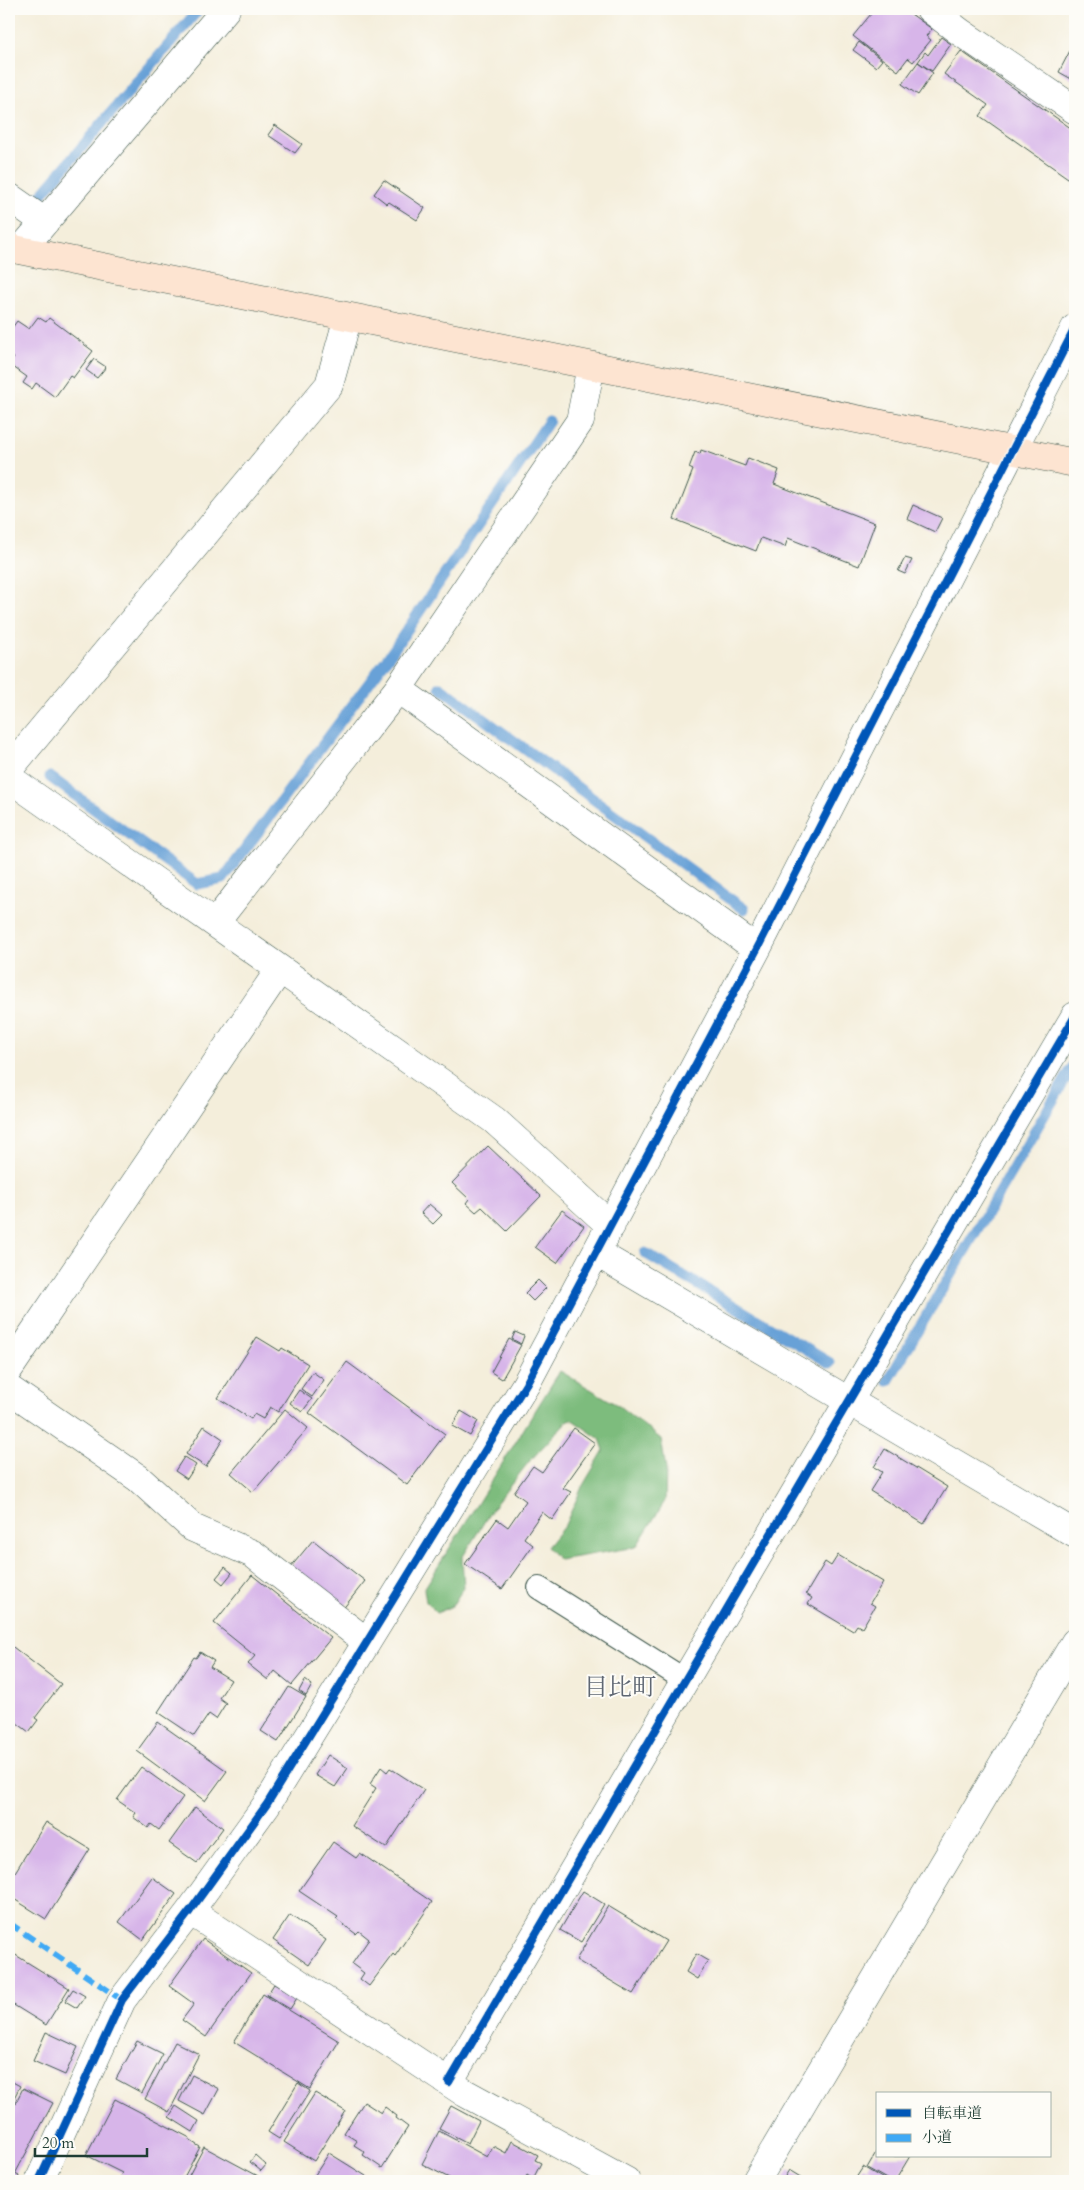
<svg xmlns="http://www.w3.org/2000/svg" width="1084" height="2190" font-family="Cardo,'Noto Serif JP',serif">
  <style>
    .forest { fill: #7dbc7d; stroke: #4e7c58 }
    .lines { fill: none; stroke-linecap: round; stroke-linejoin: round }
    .stream { stroke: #67a1d7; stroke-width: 11 }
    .building { fill: #d7b5e9 }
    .lane-casing { stroke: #3f584d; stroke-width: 24 }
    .street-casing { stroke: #3f584d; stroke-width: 29 }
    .secondary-casing { stroke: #3f584d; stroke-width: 29 }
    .lane { stroke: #fff; stroke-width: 22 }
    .street { stroke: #fff; stroke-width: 28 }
    .secondary { stroke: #fde4d1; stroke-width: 28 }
    .quiet { stroke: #3fa9f5; stroke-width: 6; stroke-dasharray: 12 6; stroke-linecap: butt }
    .cycleway-casing { stroke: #fdfcf7; stroke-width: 11 }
    .cycleway { stroke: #0057b8; stroke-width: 8 }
    .labels { text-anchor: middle; stroke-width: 4; stroke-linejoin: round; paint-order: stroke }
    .quarter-label { font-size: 24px; fill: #5f6773; stroke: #fdfcf7 }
  </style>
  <rect width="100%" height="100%" fill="#fdfcf7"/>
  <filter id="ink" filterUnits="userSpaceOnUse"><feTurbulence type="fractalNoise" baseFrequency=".02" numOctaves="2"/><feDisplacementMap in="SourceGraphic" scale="10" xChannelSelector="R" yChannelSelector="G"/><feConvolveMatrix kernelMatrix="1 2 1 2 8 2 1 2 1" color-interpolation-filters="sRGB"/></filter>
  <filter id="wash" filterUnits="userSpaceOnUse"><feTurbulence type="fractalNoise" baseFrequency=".0096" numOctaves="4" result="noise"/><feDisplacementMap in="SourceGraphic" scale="20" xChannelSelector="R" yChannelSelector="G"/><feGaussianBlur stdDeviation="1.12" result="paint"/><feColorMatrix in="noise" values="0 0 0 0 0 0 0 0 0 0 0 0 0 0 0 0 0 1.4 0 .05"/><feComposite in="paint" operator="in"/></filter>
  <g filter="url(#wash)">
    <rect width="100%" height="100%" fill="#f4eedb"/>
    <!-- forest -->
    <path class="forest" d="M560 1371 619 1406 661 1439 666 1469 665 1501 636 1547 559 1560 547 1547 565 1525 582 1487 604 1450 600 1439 571 1419 566 1422 528 1463 494 1506 462 1558 464 1587 452 1606 437 1613 426 1602 424 1589Z"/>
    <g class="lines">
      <!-- stream -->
      <path class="stream" d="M37 200 199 9
        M440 687 744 909
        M50 777 197 884 223 879 392 652 549 421
        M645 1253 830 1363
        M888 1381 1075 1063"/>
    </g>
    <g id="blocks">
      <!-- building -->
      <path class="building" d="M875 9H891L894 12 896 9H904L932 29 926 36 931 40 913 62 908 58 898 71 853 36Z
        M941 37 951 44 932 71 918 62 925 52 928 55Z
        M1075 41V81L1059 72Z
        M859 42 882 60 876 67 853 50Z
        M961 51 1075 131V183L980 116 988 105 944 74Z
        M918 62 933 73 918 95 902 84Z
        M275 125 302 144 295 153 268 135Z
        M384 180 425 208 417 220 389 202 387 204 374 194Z
        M38 317 46 322 49 318 93 351 73 378 70 376 55 397 36 383 32 389 23 383 27 377 9 364 14 358 9 354V332L17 321 29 329Z
        M94 359 106 367 97 378 86 370Z
        M701 450 745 466 748 458 779 470 774 484 875 523 859 566 788 538 785 547 761 538 756 551 674 519 693 470 689 468 695 452 700 454Z
        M913 505 942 518 935 532 907 519Z
        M905 558 912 560 905 574 898 571Z
        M488 1146 541 1196 507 1231 482 1207 476 1212 466 1203 469 1199 452 1183Z
        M429 1204 442 1215 433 1224 421 1213Z
        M562 1210 584 1226 557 1263 535 1247Z
        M538 1280 546 1288 533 1301 525 1293Z
        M515 1332 524 1336 521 1344 512 1339Z
        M257 1337 280 1351 282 1348 308 1364 278 1412 270 1407 263 1419 254 1414 251 1419 218 1398Z
        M509 1339 521 1345 502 1379 491 1372Z
        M347 1362 445 1434 407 1485 309 1413Z
        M313 1372 324 1380 312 1397 301 1389Z
        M299 1390 312 1399 302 1412 290 1403Z
        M285 1409 308 1428 253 1492 231 1473Z
        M461 1411 478 1421 470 1436 452 1426Z
        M204 1426 223 1439 206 1467 186 1454Z
        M574 1428 595 1443 563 1488 571 1492 552 1520 542 1512 524 1538 533 1545 502 1589 465 1564 497 1519 508 1527 526 1501 514 1492 533 1466 542 1472Z
        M885 1449 947 1487 924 1524 870 1491 882 1472 874 1467Z
        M184 1457 196 1465 187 1479 175 1471Z
        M313 1540 365 1581 342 1610 290 1568Z
        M838 1555 883 1582 870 1603 875 1606 862 1628 857 1625 853 1631 808 1604 812 1598 806 1594 825 1562 831 1566Z
        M225 1567 232 1573 223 1584 216 1578Z
        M252 1575 331 1638 292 1685 275 1671 268 1680 248 1664 255 1656 214 1623Z
        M9 1644 61 1684 35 1718 38 1720 29 1732 9 1717Z
        M200 1652 214 1661 210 1667 231 1680 219 1698 226 1703 216 1719 209 1714 194 1736 158 1712 194 1657 196 1658Z
        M305 1680 312 1685 306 1696 299 1691Z
        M289 1687 306 1697 278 1742 261 1731Z
        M158 1722 227 1771 205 1801 137 1751Z
        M328 1755 348 1768 335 1787 315 1775Z
        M141 1767 183 1797 159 1830 151 1824 148 1828 133 1817 136 1813 117 1800Z
        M381 1767 387 1772 390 1768 424 1790 386 1848 352 1826 376 1788 370 1784Z
        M195 1807 223 1828 197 1863 169 1843Z
        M46 1822 90 1849 46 1919 9 1896V1882Z
        M333 1842 356 1858 360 1853 432 1902 395 1956 393 1954 369 1986 360 1979 364 1973 352 1964 369 1939 359 1931 356 1934 336 1919 338 1917 299 1891Z
        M152 1877 176 1894 143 1940 119 1922Z
        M583 1891 604 1904 581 1942 560 1930Z
        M608 1906 666 1941 633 1994 576 1960Z
        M290 1915 326 1940 309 1965 273 1940Z
        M203 1939 251 1973 206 2037 182 2020 194 2004 169 1986Z
        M9 1951 69 1988 46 2025 12 2004 9 2009Z
        M696 1954 708 1961 697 1979 686 1972Z
        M274 1984 297 1998 290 2009 267 1995Z
        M73 1989 85 1996 77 2008 65 2001Z
        M263 1994 339 2041 310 2089 234 2042Z
        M46 2032 78 2047 65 2075 33 2061Z
        M137 2041 163 2054 142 2093 116 2079Z
        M175 2042 199 2054 169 2112 145 2099Z
        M192 2075 219 2089 205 2115 179 2101Z
        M9 2080 20 2086 9 2108Z
        M298 2083 310 2091 279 2139 268 2132Z
        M23 2088 53 2103 15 2174 19 2176 17 2181H9V2116Z
        M315 2093 345 2111 314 2161 284 2142Z
        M115 2099 190 2138 189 2140 200 2147 182 2181H124L119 2178 122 2173 86 2155Z
        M364 2102 381 2113 385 2107 397 2116 396 2118 408 2127 382 2168 363 2155 365 2152 354 2145 357 2141 344 2133Z
        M176 2106 199 2121 193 2132 169 2117Z
        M451 2106 479 2121 468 2143 439 2128Z
        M439 2131 487 2157 493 2146 506 2153 512 2141 538 2155 535 2160 541 2163 533 2179 527 2175 524 2181H455L422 2164Z
        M204 2147 258 2176 255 2181H186Z
        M878 2149V2156H910L895 2181H890L867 2168Z
        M329 2153 374 2181H311Z
        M255 2155 266 2165 261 2171 250 2162Z
        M863 2167 887 2181H854Z
        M789 2170 807 2181H782Z"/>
    </g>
  </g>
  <g filter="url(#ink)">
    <use href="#blocks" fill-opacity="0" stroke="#3f584d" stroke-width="1"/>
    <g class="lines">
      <defs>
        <path id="lane" d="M539 1588 685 1680"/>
        <path id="street" d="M930 9 960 32 1075 110
          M9 197 45 222
          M21 250 226 9
          M398 689 757 949
          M9 769 329 385 348 317
          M9 778 494 1120 611 1226
          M215 923 398 689 580 421 591 366
          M597 1253 1075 1534
          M9 1369 280 969
          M9 1389 138 1478 193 1528 253 1554 367 1642
          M190 1911 465 2093 626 2181
          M449 2082 1075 1016
          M39 2181 122 2000 190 1911 267 1804 526 1384 757 949 1075 328
          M756 2181 1075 1642"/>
        <path id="secondary" d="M9 248 1075 463"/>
      </defs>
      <!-- lane casing -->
      <use href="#lane" class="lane-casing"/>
      <!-- street casing -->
      <use href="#street" class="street-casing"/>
      <!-- secondary casing -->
      <use href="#secondary" class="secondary-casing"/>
      <!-- lane -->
      <use href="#lane" class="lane"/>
      <!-- street -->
      <use href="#street" class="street"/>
      <!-- secondary -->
      <use href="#secondary" class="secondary"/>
      <!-- quiet -->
      <path class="quiet" d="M9 253 13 249
        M9 1923 122 2000"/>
      <defs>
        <path id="cycleway" d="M449 2082 1075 1016
          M39 2181 122 2000 190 1911 267 1804 526 1384 757 949 1075 328"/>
      </defs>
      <!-- cycleway casing -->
      <use href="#cycleway" class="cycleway-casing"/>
      <!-- cycleway -->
      <use href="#cycleway" class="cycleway"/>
    </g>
  </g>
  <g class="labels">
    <!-- quarter labels -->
    <g class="quarter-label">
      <text x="620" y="1695">目比町</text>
    </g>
  </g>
  <!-- margin -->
  <rect width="1084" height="2190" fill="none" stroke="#fdfcf7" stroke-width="30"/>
  <!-- legend -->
  <rect x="876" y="2092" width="175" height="65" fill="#fdfcf7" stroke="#a4b0a9"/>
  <rect x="886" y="2109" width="25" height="8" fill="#0057b8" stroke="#a4b0a9"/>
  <text x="922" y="2118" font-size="15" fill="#1f3d34">自転車道</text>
  <rect x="886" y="2134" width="25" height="8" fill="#3fa9f5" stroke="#a4b0a9"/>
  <text x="922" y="2142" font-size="15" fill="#1f3d34">小道</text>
  <!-- scale -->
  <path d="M35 2148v8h112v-8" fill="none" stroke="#1f3d34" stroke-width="2.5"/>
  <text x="42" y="2148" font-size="15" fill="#1f3d34" stroke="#fdfcf7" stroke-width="4" paint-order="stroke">20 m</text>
</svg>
